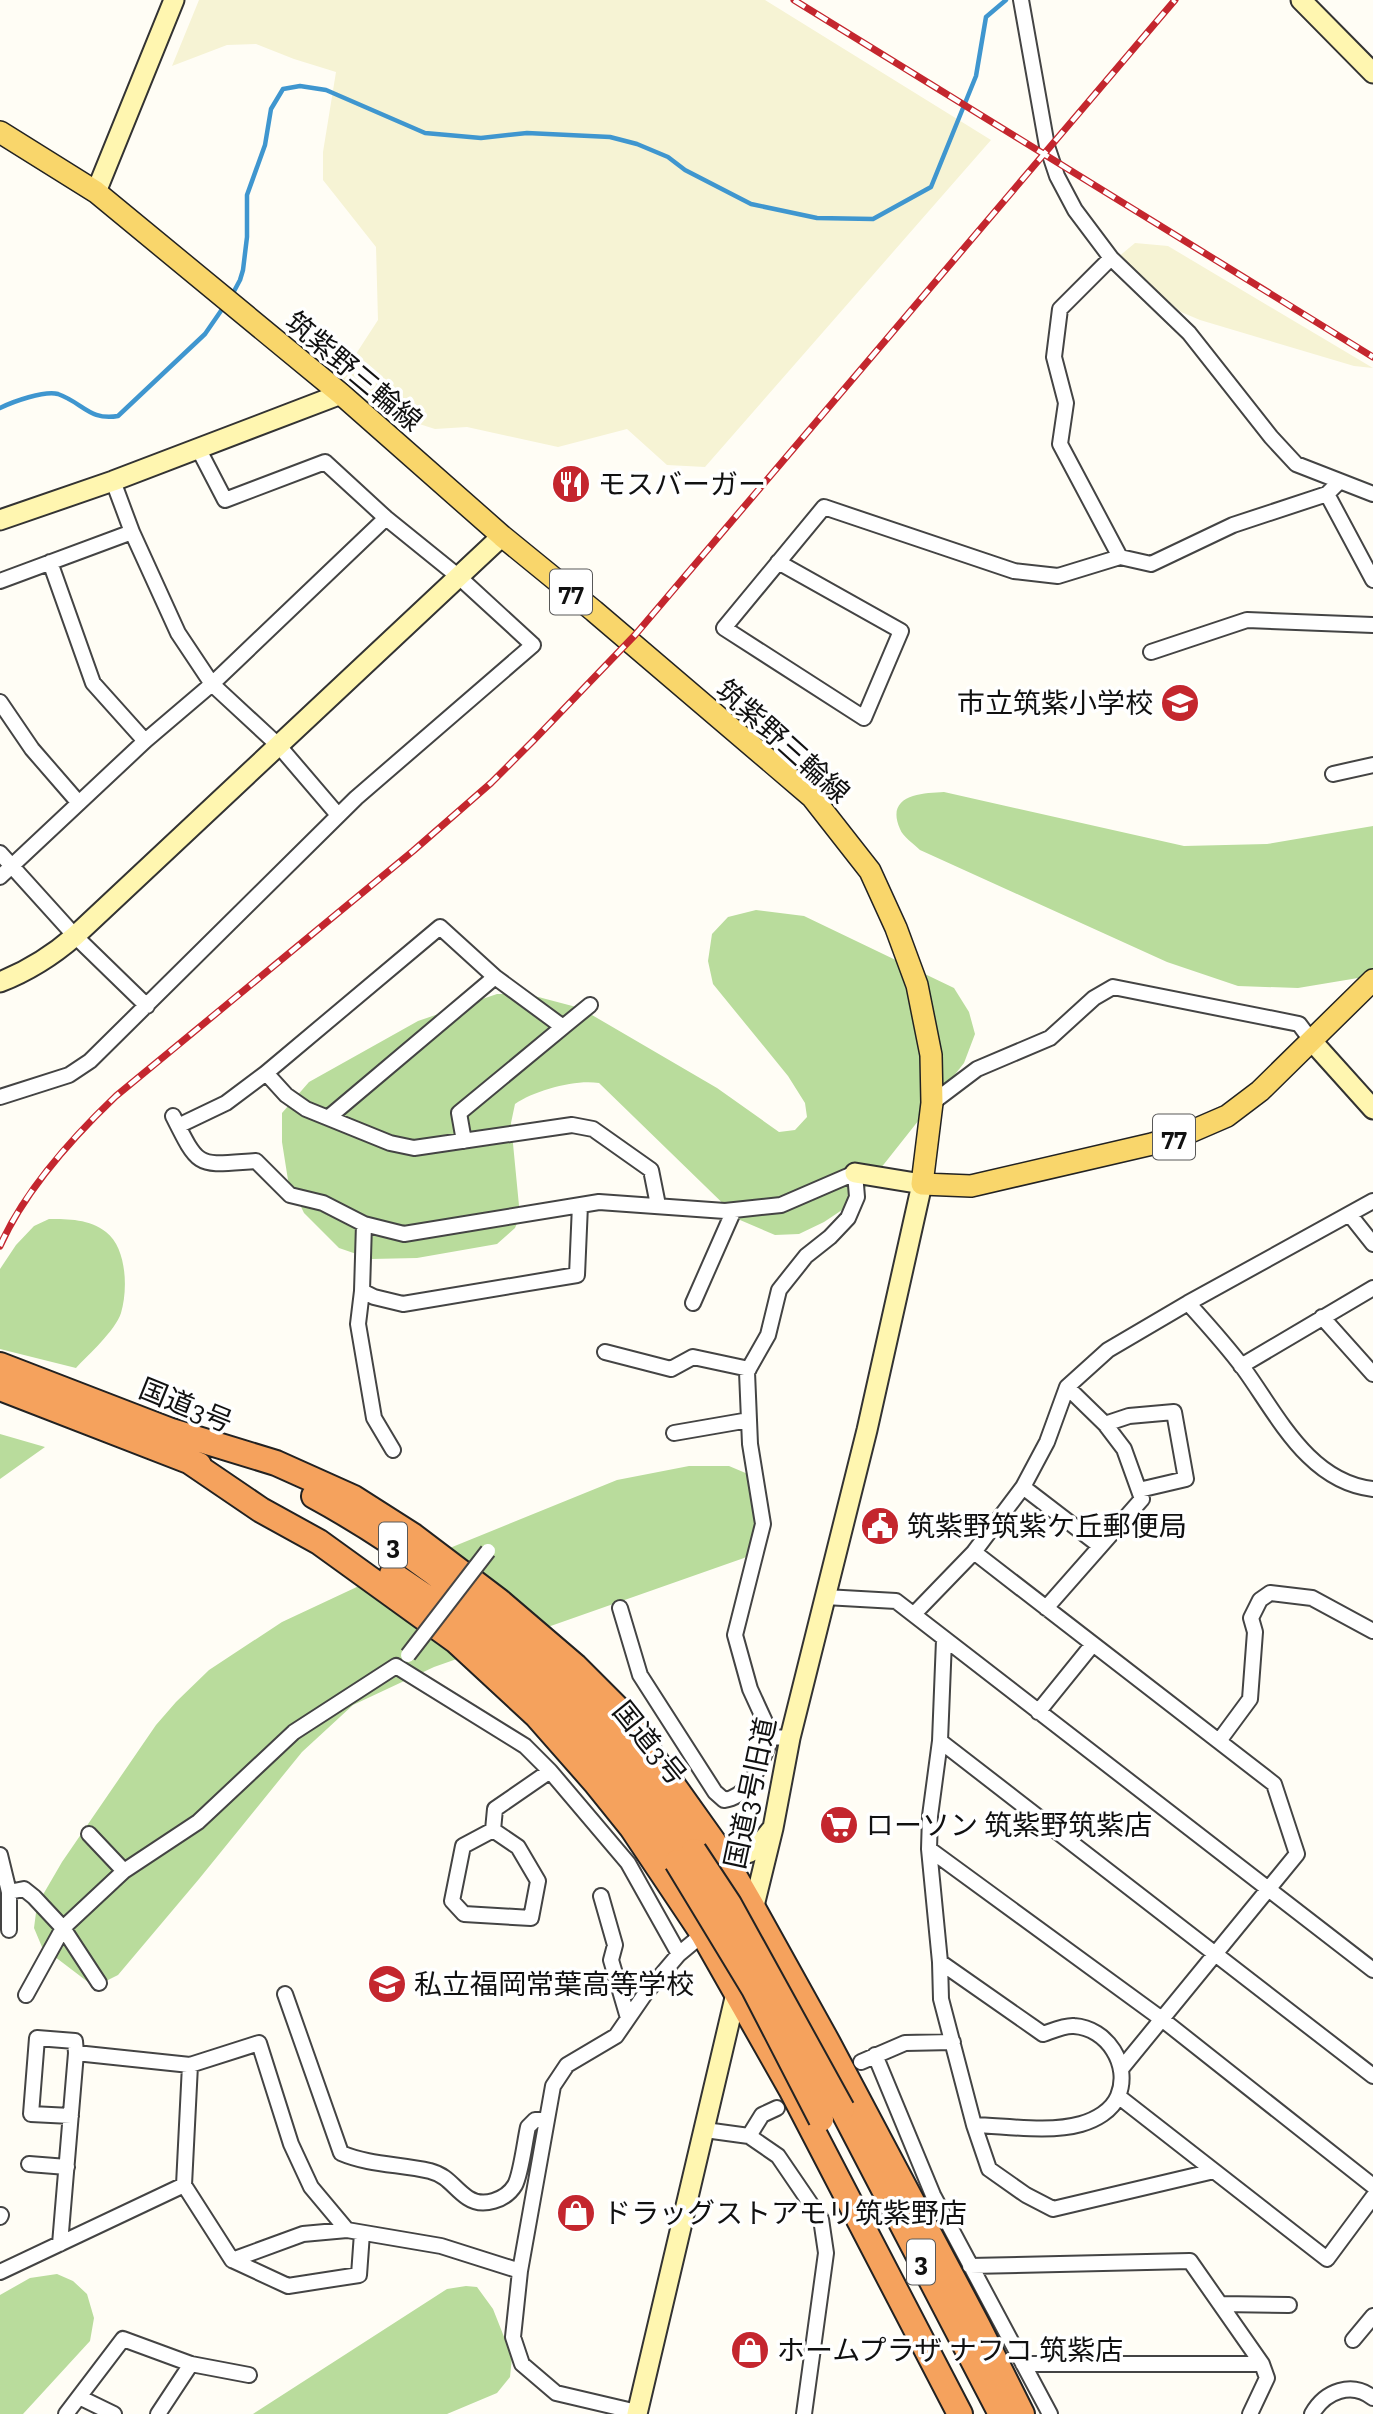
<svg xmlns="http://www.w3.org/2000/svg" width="1373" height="2414" font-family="'Zilla Slab','Noto Sans JP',serif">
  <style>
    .farmland { fill: #f6f3d4 }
    .forest { fill: #b9dc9c }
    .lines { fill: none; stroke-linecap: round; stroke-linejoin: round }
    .stream { stroke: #3f96cf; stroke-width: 4.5 }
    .street-casing { stroke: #444; stroke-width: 18 }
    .secondary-casing { stroke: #333; stroke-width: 23 }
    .primary-casing { stroke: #222; stroke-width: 24 }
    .highway-casing { stroke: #222; stroke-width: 28 }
    .street { stroke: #fff; stroke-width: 14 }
    .secondary { stroke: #fff6b0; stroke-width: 19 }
    .primary { stroke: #f9d66b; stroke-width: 21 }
    .highway { stroke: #f5a25d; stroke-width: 24 }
    .rail-casing { stroke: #c4262e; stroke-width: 7 }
    .rail { stroke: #fff; stroke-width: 4.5; stroke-dasharray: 13; stroke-linecap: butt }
    .street-bridge-casing { stroke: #444; stroke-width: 18; stroke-linecap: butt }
    .highway-bridge-casing { stroke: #222; stroke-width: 28; stroke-linecap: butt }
    .street-bridge { stroke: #fff; stroke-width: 14 }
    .highway-bridge { stroke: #f5a25d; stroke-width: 24 }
    .labels { text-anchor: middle; stroke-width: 7; stroke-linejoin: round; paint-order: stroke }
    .shield { fill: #fff; stroke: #585858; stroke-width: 2 }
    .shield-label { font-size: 26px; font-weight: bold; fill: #111 }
    .street-label { font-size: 28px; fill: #111; stroke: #fff }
    .poi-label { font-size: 28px; fill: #111; stroke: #fff; text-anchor: start }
  </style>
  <rect width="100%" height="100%" fill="#fffdf5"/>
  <!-- farmland -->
  <path class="farmland" d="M199 0H765L991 140 705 467 667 465 627 429 558 447 467 427 435 429 375 410 341 377 378 320 376 247 323 180V152L336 72 294 59 256 44 227 45 172 66Z
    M1135 243 1168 246 1373 368 1354 366 1200 320 1181 312 1117 258Z"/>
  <!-- forest -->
  <path class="forest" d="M944 792 1184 846 1267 844 1373 826V972L1364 977 1298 988 1238 986 1167 962 920 850C914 844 903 837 900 829 885 795 921 793 944 792Z
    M756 910 804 916 954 988 969 1012 975 1034 964 1063 854 1202 824 1222 799 1234 775 1235 740 1220 599 1083C576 1079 535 1090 515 1104L511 1123 520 1216 515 1228 497 1244 417 1258 371 1259 339 1248 304 1213 288 1180 282 1142V1113L309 1082 418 1021 497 994H527L580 1008 717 1088 779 1132 795 1130 807 1117 805 1103 788 1076 713 984 708 961 712 934 728 917Z
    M49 1219C68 1219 90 1219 106 1232 127 1248 128 1290 121 1313 115 1331 89 1354 76 1368L0 1349V1269L16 1245 34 1226Z
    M0 1434 45 1447 0 1479Z
    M689 1466H729L755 1477 764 1544 744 1558 434 1667 353 1705 302 1752 199 1879 118 1975 104 1982H88L42 1947 34 1928 37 1905 62 1862 156 1725 176 1702 209 1670 282 1622 376 1578 617 1480Z
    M57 2274 73 2281 87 2294 94 2318 90 2341 23 2414H0V2295L30 2278Z
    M466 2286 477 2287 493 2309 512 2357 510 2377 497 2393 447 2414H253L447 2289Z"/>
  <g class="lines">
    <!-- stream -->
    <path class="stream" d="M232 295 240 280 243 270 247 237V195L265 145 271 109 283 89 300 86 326 90 425 133 481 138 527 133 610 137 637 144 668 157 685 170 751 204 817 218 873 219 931 187 976 76 986 17 1006 0
      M0 408C12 402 45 390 58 394 83 403 90 421 118 416L205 334 225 305"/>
    <defs>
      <path id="street" d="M1021 0 1047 146 1057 176 1075 210 1111 258 1189 333 1271 437 1296 464 1373 494
        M1111 258 1060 309 1054 357 1066 403 1060 444 1120 557
        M113 481 132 532 178 633 212 684 279 746 338 815
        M1327 494 1373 580
        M50 562 93 683 145 741
        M778 562 901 631 864 718 724 628 824 507 1014 571 1058 576 1120 557 1151 564 1233 525 1327 494 1339 482
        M0 581 132 532
        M1151 652 1247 620 1373 625
        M0 702 32 749 78 802
        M1333 774 1373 765
        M0 853 75 936 147 1006
        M0 877 145 741 212 684 386 518
        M563 1027 590 1005
        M0 1097 69 1075 90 1061 356 798 533 645 459 577 386 518 325 462 225 500 198 448
        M932 1103 977 1069 1050 1038 1094 998 1113 987 1299 1024 1311 1040
        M173 1116C200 1170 197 1165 256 1161L290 1195 323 1203 364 1224 404 1234 599 1202 725 1211 781 1205 855 1173 857 1197 848 1218 830 1237 806 1256 779 1290 768 1335 747 1372 750 1444 763 1524 735 1635 750 1689 772 1737 790 1738
        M329 1117 495 977 440 927 266 1073 286 1095 306 1109 390 1143 414 1148 572 1125 593 1129 651 1170 658 1205
        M178 1126 226 1103 266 1073
        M464 1141 459 1113 563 1027 495 977
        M1350 1215 1373 1244
        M364 1224 362 1291 374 1297 403 1304 577 1275 580 1205
        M362 1291 358 1324 374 1418 393 1450
        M693 1303 734 1210
        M1188 1303C1207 1324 1227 1346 1244 1369 1278 1416 1309 1482 1373 1489
        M1322 1317 1373 1374
        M605 1352 671 1369 693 1357 749 1369
        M1241 1366 1373 1288
        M1105 1424 1129 1416 1174 1412 1186 1479 1139 1490
        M674 1433 749 1420
        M1023 1487 1100 1546
        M974 1552 1274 1784 1297 1854 1121 2069
        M825 1597 896 1601 1373 1970
        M620 1608 640 1675 715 1792 724 1800C753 1796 761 1759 772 1737
        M1046 1608 1142 1499 1124 1449 1105 1424 1067 1387
        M914 1614 974 1552 1023 1487 1047 1442 1067 1387 1108 1350 1188 1303 1373 1201
        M944 1640 940 1741 930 1816 929 1849 940 1962 941 1999 974 2125 989 2169 1026 2195 1053 2209 1214 2171
        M1038 1712 1093 1644
        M940 1741 1373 2076
        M1219 1741 1250 1699 1255 1632 1251 1618 1260 1600 1270 1593 1312 1598 1373 1631
        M493 1830 463 1846 452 1901 464 1914 531 1918 538 1881 518 1847 493 1830 495 1809 550 1771 628 1863 679 1954
        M89 1834 124 1871 198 1822 294 1732 396 1666 525 1746 550 1771
        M929 1849 1163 2020 1373 2186
        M0 1855 9 1892
        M601 1896 615 1945 611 1960 628 2018
        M9 1930V1892L24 1889 34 1897 63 1928 26 1995
        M940 1962 1043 2034C1052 2031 1065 2025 1074 2026 1107 2028 1131 2065 1118 2096 1112 2111 1095 2120 1081 2124 1050 2133 1006 2126 974 2125
        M99 1983 63 1928 124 1871
        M285 1994 341 2153C369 2165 399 2164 430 2171 449 2176 453 2188 468 2198 483 2208 506 2200 515 2185 521 2174 525 2140 528 2127L535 2120H546
        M875 2055 933 2195 1050 2414
        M861 2062 905 2043 953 2042
        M1118 2096 1327 2259 1373 2197
        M71 2116 31 2114 37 2038 75 2041 76 2053
        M705 2130 749 2136 778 2156 821 2219 826 2253 804 2414
        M749 2136 762 2115 777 2108
        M29 2164 67 2167
        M184 2185 190 2065
        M0 2217 1 2215
        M60 2244 76 2053 190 2065 259 2043 291 2144 311 2187 347 2230
        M232 2260 288 2286 359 2275 362 2233
        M970 2266 1190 2261 1262 2364 1267 2378 1250 2414
        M0 2272 184 2185 232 2260 303 2234 347 2230 441 2246 520 2271
        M1221 2304 1289 2305
        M1353 2340 1373 2316
        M1023 2364H1262
        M79 2397 114 2414
        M637 2412 556 2393 522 2364 513 2337 520 2271 553 2086 567 2065 616 2036 645 1994 679 1954 703 1934
        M66 2414 123 2339 191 2364 249 2375
        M158 2414 191 2364
        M1312 2414C1325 2391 1352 2381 1373 2398"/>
      <path id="secondary" d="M1301 0 1373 73
        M96 192 174 0
        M0 520 113 481 341 394
        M0 982C28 971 52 956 75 936L502 536
        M1311 1040 1373 1109
        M720 1851C749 1859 753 1853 771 1830
        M752 1914 773 1828 790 1738 867 1430 922 1184 855 1173
        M637 2414 738 1985"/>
      <path id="primary" d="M0 132 96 192 341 394 502 536 594 611 812 797 870 871 896 928 917 985 931 1055 932 1103 922 1184 971 1186 1152 1144 1190 1132 1227 1116 1260 1091 1373 980"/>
      <path id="highway" d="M0 1365 179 1434
        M0 1388 199 1465
        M165 1429 276 1463 354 1498 412 1535 499 1601 575 1666 621 1712 720 1851 753 1908 828 2043 978 2326 1022 2414
        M186 1459 261 1510 319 1542 456 1641 537 1716 595 1782 632 1828 703 1934 791 2089 960 2414
        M314 1496C426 1557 525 1640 610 1735 641 1771 668 1812 694 1851
        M392 1574 429 1599 509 1662 594 1751 637 1805 677 1862
        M842 2109 1001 2414"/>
    </defs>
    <!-- street casing -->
    <use href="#street" class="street-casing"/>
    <!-- secondary casing -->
    <use href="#secondary" class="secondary-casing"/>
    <!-- primary casing -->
    <use href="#primary" class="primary-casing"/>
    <!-- highway casing -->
    <use href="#highway" class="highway-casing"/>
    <!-- street -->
    <use href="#street" class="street"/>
    <!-- secondary -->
    <use href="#secondary" class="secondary"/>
    <!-- primary -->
    <use href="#primary" class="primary"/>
    <!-- highway -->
    <use href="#highway" class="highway"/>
    <defs>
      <path id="rail" d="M794 0 1373 357
        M0 1246C25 1190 72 1138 116 1096L413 851 491 783 533 741 635 635 1175 0"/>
    </defs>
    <!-- rail casing -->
    <use href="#rail" class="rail-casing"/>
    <!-- rail -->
    <use href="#rail" class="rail"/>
    <defs>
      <path id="street-bridge" d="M408 1655 488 1551"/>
      <path id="highway-bridge" d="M694 1851 729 1904 842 2109
        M677 1862 754 1989 821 2119"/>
    </defs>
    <!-- street-bridge casing -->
    <use href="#street-bridge" class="street-bridge-casing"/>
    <!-- highway-bridge casing -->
    <use href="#highway-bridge" class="highway-bridge-casing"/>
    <!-- street-bridge -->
    <use href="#street-bridge" class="street-bridge"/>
    <!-- highway-bridge -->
    <use href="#highway-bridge" class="highway-bridge"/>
  </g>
  <!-- icons -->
  <defs>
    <symbol id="restaurant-disc" viewBox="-11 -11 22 22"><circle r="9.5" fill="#c4262e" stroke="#fff"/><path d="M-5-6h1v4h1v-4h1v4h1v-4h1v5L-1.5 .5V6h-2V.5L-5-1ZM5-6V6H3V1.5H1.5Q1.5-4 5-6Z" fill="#fff"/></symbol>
    <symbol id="school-disc" viewBox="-11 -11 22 22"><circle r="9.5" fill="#c4262e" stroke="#fff"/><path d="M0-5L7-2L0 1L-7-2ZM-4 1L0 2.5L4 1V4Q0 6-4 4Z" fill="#fff"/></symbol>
    <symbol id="civic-disc" viewBox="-11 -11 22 22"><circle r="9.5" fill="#c4262e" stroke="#fff"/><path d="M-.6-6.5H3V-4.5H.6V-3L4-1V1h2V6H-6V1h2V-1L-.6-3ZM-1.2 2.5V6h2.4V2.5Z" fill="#fff"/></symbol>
    <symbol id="supermarket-disc" viewBox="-11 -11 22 22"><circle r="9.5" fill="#c4262e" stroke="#fff"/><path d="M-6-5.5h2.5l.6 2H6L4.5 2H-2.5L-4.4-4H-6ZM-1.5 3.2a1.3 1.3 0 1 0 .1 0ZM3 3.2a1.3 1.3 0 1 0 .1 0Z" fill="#fff"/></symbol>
    <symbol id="shop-disc" viewBox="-11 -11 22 22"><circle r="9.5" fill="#c4262e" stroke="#fff"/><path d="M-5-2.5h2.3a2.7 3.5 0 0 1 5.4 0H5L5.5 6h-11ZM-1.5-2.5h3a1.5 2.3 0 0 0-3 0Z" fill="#fff"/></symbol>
  </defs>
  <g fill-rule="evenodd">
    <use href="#restaurant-disc" x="549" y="462" width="44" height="44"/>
    <use href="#school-disc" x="1158" y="681" width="44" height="44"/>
    <use href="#civic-disc" x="858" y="1504" width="44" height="44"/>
    <use href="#supermarket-disc" x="817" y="1803" width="44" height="44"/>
    <use href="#school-disc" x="365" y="1962" width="44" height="44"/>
    <use href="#shop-disc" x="554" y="2191" width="44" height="44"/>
    <use href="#shop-disc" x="728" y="2328" width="44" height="44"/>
  </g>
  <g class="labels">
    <!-- shield labels -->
    <g class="shield">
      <rect x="550" y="569.5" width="42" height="45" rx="5"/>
      <rect x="1153" y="1114.5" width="42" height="45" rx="5"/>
      <rect x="379" y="1522.5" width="28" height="45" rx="5"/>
      <rect x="907" y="2239.5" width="28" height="45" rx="5"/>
    </g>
    <g class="shield-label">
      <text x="571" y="601">77</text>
      <text x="1174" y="1146">77</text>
      <text x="393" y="1554">3</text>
      <text x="921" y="2271">3</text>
    </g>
    <!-- street labels -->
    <g class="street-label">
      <text transform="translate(354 371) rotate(40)" y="10">筑紫野三輪線</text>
      <text transform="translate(783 741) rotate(42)" y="10">筑紫野三輪線</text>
      <text transform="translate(186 1405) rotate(22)" y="10">国道3号</text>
      <text transform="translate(650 1743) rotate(51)" y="10">国道3号</text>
      <text transform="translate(750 1793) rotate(-78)" y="10">国道3号旧道</text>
    </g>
    <!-- poi labels -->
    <g class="poi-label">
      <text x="598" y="494">モスバーガー</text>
      <text x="1153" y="713" text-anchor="end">市立筑紫小学校</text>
      <text x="907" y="1536">筑紫野筑紫ケ丘郵便局</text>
      <text x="866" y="1835">ローソン 筑紫野筑紫店</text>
      <text x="414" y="1994">私立福岡常葉高等学校</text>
      <text x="603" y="2223">ドラッグストアモリ筑紫野店</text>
      <text x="777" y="2360">ホームプラザ ナフコ 筑紫店</text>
    </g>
  </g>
</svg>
